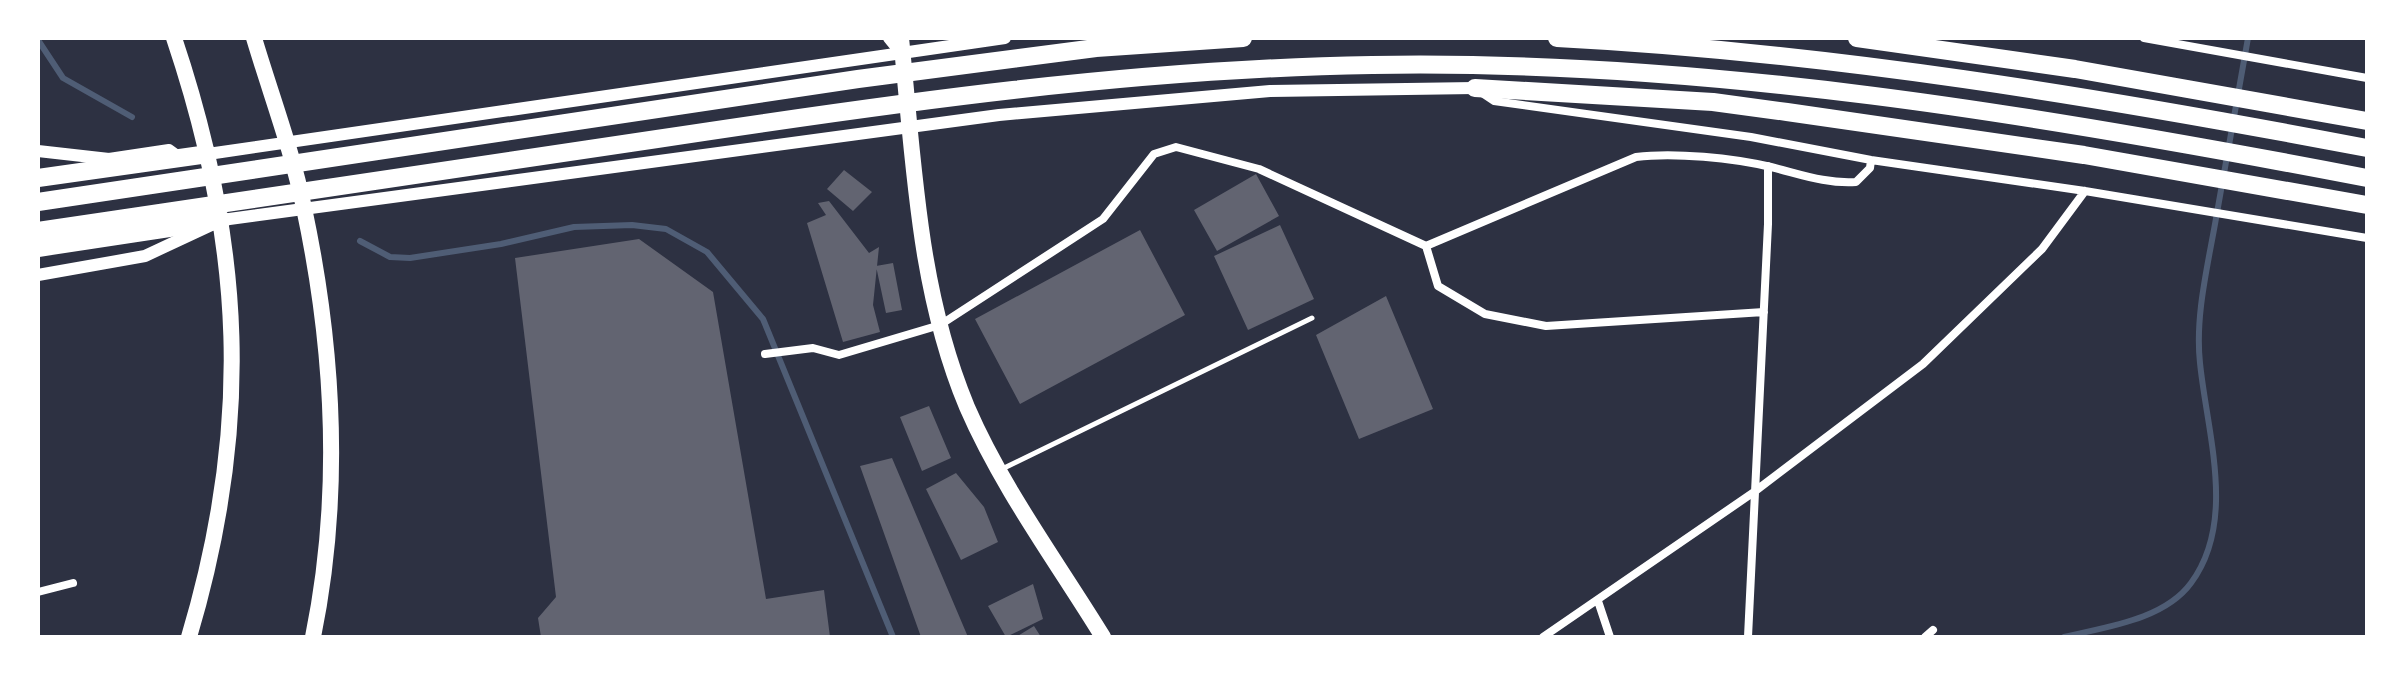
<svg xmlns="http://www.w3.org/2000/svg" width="2405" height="675" font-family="Arial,sans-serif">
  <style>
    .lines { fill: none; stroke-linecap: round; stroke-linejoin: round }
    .stream { stroke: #4f5d75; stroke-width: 6 }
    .building { fill: #626471 }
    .service { stroke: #fff; stroke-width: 5 }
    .minor { stroke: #fff; stroke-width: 8 }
    .tertiary { stroke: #fff; stroke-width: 12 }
    .trunk { stroke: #fff; stroke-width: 16 }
    .motorway { stroke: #fff; stroke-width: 18 }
  </style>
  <rect width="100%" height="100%" fill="#2d3142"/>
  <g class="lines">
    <!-- stream -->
    <path class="stream" d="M38 40 63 78 132 117
      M360 241 390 257 410 258 501 244 574 227 632 225 666 229 707 252 763 319 893 637
      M2064 637C2105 627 2164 620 2191 583 2237 521 2207 433 2200 363 2195 318 2207 269 2215 224 2226 162 2237 100 2248 38"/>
  </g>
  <!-- building -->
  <path class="building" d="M844 170 872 192 853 211 827 189Z
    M1256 174 1279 216 1217 251 1194 210Z
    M829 201 869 253 879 247 873 305 880 332 843 342 807 223 826 215 818 203Z
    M1280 225 1314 299 1248 330 1214 256Z
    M1140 230 1185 315 1020 404 975 319Z
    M639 239 713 292 766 599 824 590 830 637H541L538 618 556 597 515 258Z
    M893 263 902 310 886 313 876 266Z
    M1386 296 1433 409 1359 439 1316 335Z
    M929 406 951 458 922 471 900 417Z
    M892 458 968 637H921L860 466Z
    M956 473 984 507 998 542 961 560 926 489Z
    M1033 584 1043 619 1006 637 988 606Z
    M1034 626 1041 637H1016Z"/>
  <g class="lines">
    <!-- service -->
    <path class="service" d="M1000 470 1312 318"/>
    <!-- minor -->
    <path class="minor" d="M2144 38 2367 78
      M1482 93 1494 101 1751 137 1871 160 2085 191 2367 238
      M1426 246 1438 286 1485 314 1546 326 1764 312
      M765 354 813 348 839 355 940 325 1103 219 1154 154 1176 147 1259 169 1426 246 1636 157C1674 152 1733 158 1771 167 1800 174 1826 184 1856 182L1870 168 1871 160
      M38 592 73 583
      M1598 601 1610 637
      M1543 637 1754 492 1923 364 2042 249 2085 191
      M1748 637 1768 224V166
      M1925 637 1933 630"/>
    <!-- tertiary -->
    <path class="tertiary" d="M889 38 902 54
      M38 151 109 159 169 150 180 158
      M208 154 1005 38
      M38 275 145 256 222 220 999 115 1270 91 1475 88"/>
    <!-- trunk -->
    <path class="trunk" d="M174 38C244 246 252 426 189 637
      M254 38C271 95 292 150 304 208 334 349 342 495 313 637
      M901 38C914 163 918 290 967 407 1002 488 1057 562 1103 637"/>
    <!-- motorway -->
    <path class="motorway" d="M1557 38C1829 52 2100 97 2367 148
      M1857 38 2075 69 2367 121
      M1475 88 1713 102 1787 112 2084 155 2367 205
      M38 178 208 154
      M38 202 858 79 1096 48 1243 38
      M38 231C244 200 450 170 657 139 894 103 1131 69 1372 65 1706 59 2040 115 2367 178
      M38 248 222 220"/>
  </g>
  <!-- border -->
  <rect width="2405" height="675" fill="none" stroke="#ffffff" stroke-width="80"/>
</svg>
